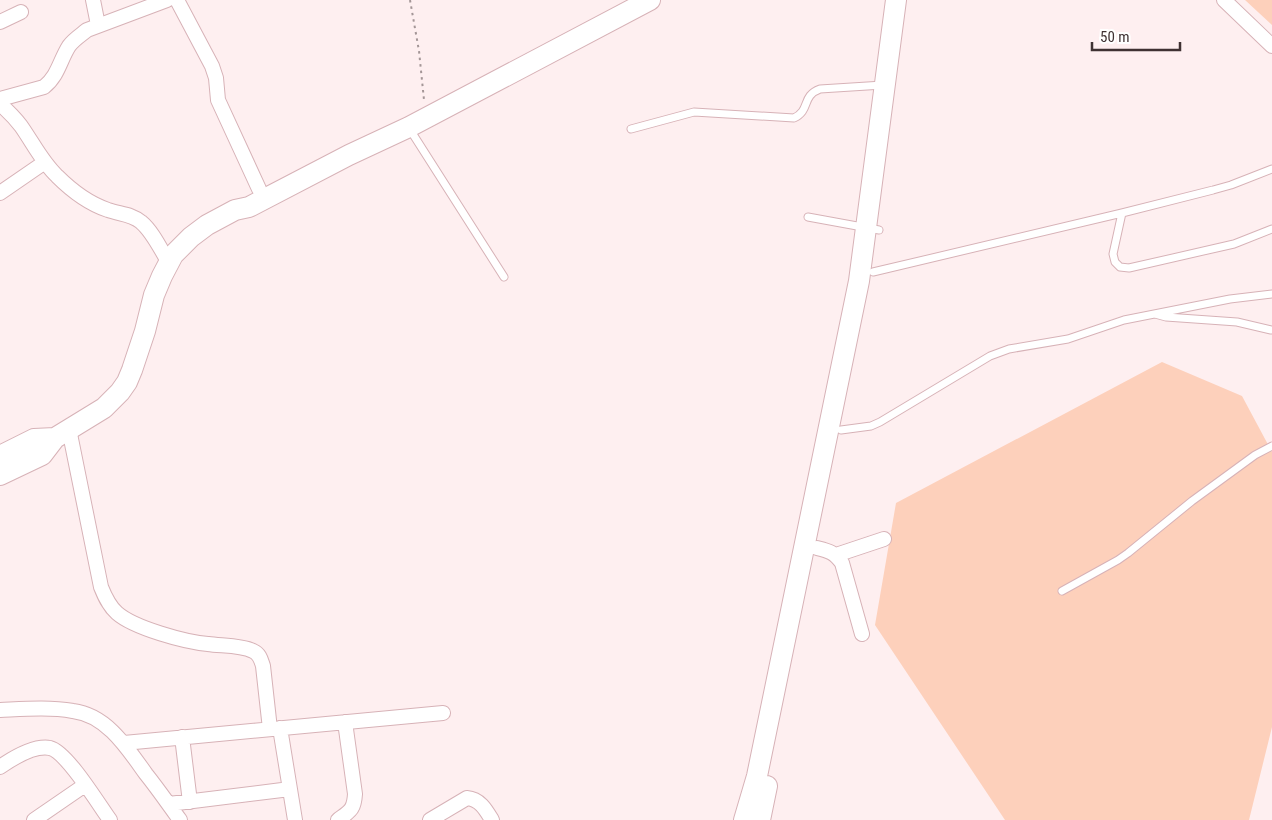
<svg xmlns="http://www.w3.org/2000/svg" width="1272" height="820" font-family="'Roboto Condensed',sans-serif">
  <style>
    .green { fill: #fdd0bb }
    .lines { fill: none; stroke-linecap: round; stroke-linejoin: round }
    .lane-casing { stroke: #d7b2b7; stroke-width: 9 }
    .street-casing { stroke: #d7b2b7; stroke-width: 16 }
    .secondary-casing { stroke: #d7b2b7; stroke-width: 22 }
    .path { stroke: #a49697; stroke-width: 2; stroke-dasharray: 2.5 4; stroke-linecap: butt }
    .lane { stroke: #fff; stroke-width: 7 }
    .street { stroke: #fff; stroke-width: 14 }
    .secondary { stroke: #fff; stroke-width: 20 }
  </style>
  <rect width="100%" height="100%" fill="#feeff0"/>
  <!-- green -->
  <path class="green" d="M1245 0H1272V25Z
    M1162 362 1242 396 1272 452V727L1249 820H1005L875 625 896 503Z"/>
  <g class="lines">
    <defs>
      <path id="lane" d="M409 128 504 277
        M631 129 694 112 794 118C811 110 801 96 820 89L883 85
        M1122 213 1113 254 1115 262 1120 267 1129 268 1234 244 1272 229
        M808 217 879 230
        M873 272 1122 213 1213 190 1231 185 1272 169
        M1155 314 1166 317 1237 322 1271 330
        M841 430 871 426 880 422 990 356 1009 349 1068 339 1124 320 1230 299 1272 294
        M1062 591 1118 560 1128 553 1192 501 1255 455 1272 446"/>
      <path id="street" d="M93 0 98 25
        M177 0 212 66 216 78 218 100 259 189
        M1224 0 1272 46
        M0 22 21 12
        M0 99 44 87C58 76 60 60 69 46 74 39 81 35 87 30L167 0
        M0 104C8 111 15 118 21 126 33 143 42 162 57 176 71 190 90 204 108 210 119 214 132 214 141 222 153 232 161 250 169 263
        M0 193 45 162
        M69 429 101 587C105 597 109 606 117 613 134 628 185 642 208 644 221 646 241 645 253 651 260 654 261 660 263 666L270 729
        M817 548C829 551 834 552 842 563L862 634
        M836 555 884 539
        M0 710C24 709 49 707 73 711 107 715 128 749 146 774 158 789 169 805 180 820
        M280 728 295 820
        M182 737 190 802
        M124 743 443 713
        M0 767C13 758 34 745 50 748 67 752 99 805 110 820
        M169 804 290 789
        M34 820 85 785
        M338 820C350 811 354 810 355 794L345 722
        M430 820 467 798C480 799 486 810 492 820"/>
      <path id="secondary" d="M0 456 34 439 55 438
        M0 475 42 455 55 438 104 408 120 392 127 382 132 370 145 331 154 295 162 276 173 255 191 237 207 225 235 210 249 207 349 155 409 127 650 0
        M744 820 757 776 859 281 896 0
        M760 820 767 786"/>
    </defs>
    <!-- lane casing -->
    <use href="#lane" class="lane-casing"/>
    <!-- street casing -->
    <use href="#street" class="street-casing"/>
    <!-- secondary casing -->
    <use href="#secondary" class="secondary-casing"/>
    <!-- path -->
    <path class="path" d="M410 0 419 51 424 100"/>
    <!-- lane -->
    <use href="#lane" class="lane"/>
    <!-- street -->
    <use href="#street" class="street"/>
    <!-- secondary -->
    <use href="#secondary" class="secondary"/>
  </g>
  <!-- scale -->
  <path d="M1092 42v8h88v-8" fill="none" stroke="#3f3132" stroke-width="2.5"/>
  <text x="1100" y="42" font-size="15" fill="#3f3132" stroke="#ffffff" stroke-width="4" paint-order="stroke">50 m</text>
</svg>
